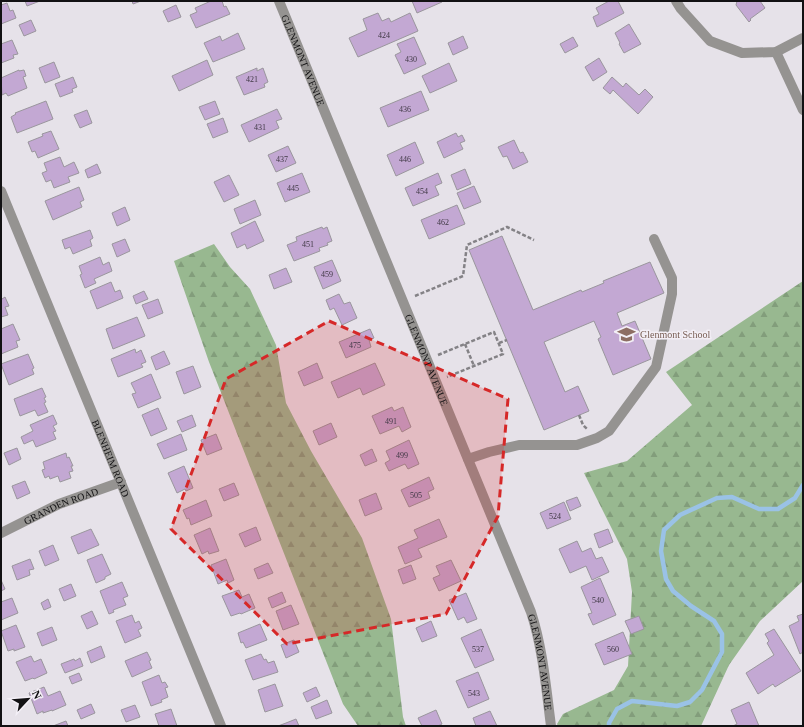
<svg xmlns="http://www.w3.org/2000/svg" width="804" height="727" font-family="Georgia,serif">
  <style>
    .forest { fill: url(#forest-firs) }
    .lines { fill: none; stroke-linecap: round; stroke-linejoin: round }
    .stream { stroke: #9ac2e6; stroke-width: 4.5 }
    .building { fill: #c3a8d3; stroke: #9a969d }
    .path { stroke: #848286; stroke-width: 2.5; stroke-dasharray: 4 2; stroke-linecap: butt }
    .minor { stroke: #959391; stroke-width: 10 }
    .marked { fill: #d62828; fill-opacity: 0.2; stroke: #d62828; stroke-width: 3; stroke-dasharray: 8 5; stroke-linejoin: round }
    .labels { text-anchor: middle; stroke-width: 3; stroke-linejoin: round; paint-order: stroke }
    .number-label { font-size: 8px; fill: #3e3743 }
    .street-label { font-size: 10px; fill: #121113; stroke: #f3eff6 }
    .education-label { font-size: 10px; fill: #785e54; stroke: #f3eff6; text-anchor: start }
  </style>
  <defs>
    <pattern id="forest-firs" width="22" height="20" patternUnits="userSpaceOnUse"><rect width="22" height="20" fill="#98b890"/><path d="M5 1l3.5 6h-7zM16 11l3.5 6h-7z" fill="#829d7b"/></pattern>
  </defs>
  <rect width="100%" height="100%" fill="#e6e2e9"/>
  <!-- forest -->
  <path class="forest" d="M214 244 230 267 250 289 276 345 286 403 311 451 362 538 391 619 403 717 406 726H358L343 704 209 362 174 261Z
    M803 281V581L760 621 729 665 701 726H558L557 724 563 714 614 690 628 666 632 592 627 559 584 473 627 461 692 405 666 372Z"/>
  <g class="lines">
    <!-- stream -->
    <path class="stream" d="M609 726V723L617 709 632 701 677 706 690 702 702 690 722 652V634L714 621 691 606 673 591 666 579 661 551 664 530 680 515 717 498 732 497 759 509H778L795 498 803 485"/>
  </g>
  <!-- building -->
  <path class="building" d="M25 1H40L27 6Z
    M132 1H141L133 4Z
    M211 1H222L224 7 226 6 230 14 196 28 190 15 197 12 195 8Z
    M412 1H442V2L417 13Z
    M609 1H618L624 13 597 27 593 17 599 14 596 8Z
    M737 1H760L765 8 750 19 751 20 749 22 736 5Z
    M7 3 10 11 13 10 16 18 1 24V5Z
    M176 5 181 17 168 22 163 11Z
    M378 13 382 21 389 18 391 22 410 13 418 31 358 57 349 38 367 30 363 19Z
    M31 20 36 31 24 36 19 25Z
    M629 24 641 44 624 53 619 44 620 43 615 33Z
    M238 33 245 49 213 62 204 43 220 36 222 41Z
    M463 36 468 48 453 55 448 43Z
    M414 37 426 64 404 74 395 55 401 52 397 44Z
    M573 37 578 46 565 53 560 44Z
    M12 40 18 54 13 55 14 58 1 63V44Z
    M599 58 607 72 593 81 585 67Z
    M207 60 213 75 179 91 172 76Z
    M54 62 60 77 45 83 39 68Z
    M449 63 457 81 430 93 422 76Z
    M257 68V71L263 68 268 82 264 84 265 87 244 95 236 77Z
    M19 70V71L24 70 26 76 23 77 27 88 8 96 6 93 2 95 1 78Z
    M73 77 77 87 72 89 73 92 60 97 55 84Z
    M612 77 623 87 626 83 639 95 645 89 653 97 638 114 613 90 610 94 603 88Z
    M421 91 429 110 388 127 380 108Z
    M46 101 53 119 17 133 11 117 16 114 15 113Z
    M215 101 220 114 205 120 199 107Z
    M277 109 282 119 276 121 279 128 249 142 241 125Z
    M87 110 92 123 80 128 74 115Z
    M223 118 228 132 213 138 207 124Z
    M51 131 59 149 38 158 35 151 32 152 28 142 43 136 42 134Z
    M456 133 458 137 462 135 465 141 460 143 463 149 444 158 437 142Z
    M514 140 520 153 523 152 528 162 513 169 507 156 503 157 498 147Z
    M415 142 424 163 396 176 387 155Z
    M288 146 296 163 276 172 268 155Z
    M60 157 64 167 74 162 79 173 68 177 70 182 54 188 51 180 46 182 42 173 47 171 44 163Z
    M97 164 101 173 88 178 85 170Z
    M465 169 471 184 457 190 451 175Z
    M302 173 310 192 285 202 277 183Z
    M438 173 442 183 435 186 439 195 413 206 405 188Z
    M229 175 239 195 224 202 214 182Z
    M474 186 481 202 464 209 457 193Z
    M79 187 84 200 80 202 82 207 53 220 45 201Z
    M255 200 261 215 240 224 234 209Z
    M457 205 465 224 429 239 421 220Z
    M125 207 130 220 117 226 112 213Z
    M255 221 264 241 247 249 245 244 237 248 231 233Z
    M322 227 323 229 327 227 332 241 327 243 328 245 319 248 320 251 294 261 287 245 297 241 296 237Z
    M90 230 93 238 90 240 92 246 73 254 70 247 65 249 62 240Z
    M502 236 533 310 581 290 582 292 604 283 603 281 650 262 664 293 617 313 622 326 635 321 651 359 613 375 598 339 601 337 594 321 544 342 565 392 578 386 589 411 544 430 469 250Z
    M125 239 130 251 117 257 112 244Z
    M100 257 103 265 109 262 112 271 94 279 96 283 85 288 80 275 82 274 79 266Z
    M332 260 341 281 323 289 314 267Z
    M286 268 292 282 274 289 269 275Z
    M111 282 115 292 120 290 123 298 97 309 90 291Z
    M144 291 148 299 136 304 133 296Z
    M339 294 344 304 350 302 357 318 342 325 334 308 330 310 326 300Z
    M1 297 2 299 5 297 9 306 5 307 8 315 1 317Z
    M158 299 163 313 148 319 142 305Z
    M137 317 145 336 113 349 106 329Z
    M13 324 20 340 16 341 18 347 1 354V329Z
    M370 329 374 338 369 340 371 347 346 358 339 342Z
    M135 349 136 353 141 350 146 362 141 364 143 367 118 377 111 359Z
    M164 351 170 364 156 370 151 357Z
    M28 354 34 368 32 369 34 374 9 385 1 364Z
    M317 363 323 378 304 386 298 372Z
    M375 363 385 385 363 395 360 388 338 398 331 382Z
    M193 366 201 387 184 394 176 372Z
    M151 374 161 398 138 408 132 394 136 393 131 383Z
    M42 388 46 397 44 398 46 402 44 403 48 412 38 416 35 410 20 416 14 399Z
    M392 407 394 411 403 407 411 427 402 432 399 426 380 434 372 416Z
    M158 408 167 429 151 436 142 415Z
    M53 415 57 424 53 426 56 431 53 432 56 439 36 447 33 440 24 444 21 437 33 431 30 425Z
    M192 415 196 426 182 432 177 421Z
    M331 423 337 437 319 445 313 431Z
    M181 434 187 450 164 459 157 444Z
    M216 434 222 449 207 455 201 440Z
    M409 440 419 464 408 469 405 464 389 471 385 463 390 460 386 451Z
    M17 448 21 459 9 465 4 453Z
    M372 449 377 461 365 466 360 455Z
    M66 453 67 458 69 457 73 466H71L73 471 69 472 71 478 60 482 58 476 50 479 49 476 45 478 42 470 45 469 43 462Z
    M184 466 193 488 186 491 185 489 177 493 168 473Z
    M429 477 434 489 428 492 430 498 409 507 401 490Z
    M25 481 30 493 17 499 12 486Z
    M234 483 239 495 224 501 219 489Z
    M376 493 382 509 365 516 359 500Z
    M577 497 581 506 570 511 566 501Z
    M206 500 212 516 191 525 189 518 187 519 183 510Z
    M564 502 571 519 547 529 540 513Z
    M439 519 447 537 418 549 422 557 405 564 398 547 418 538 414 530Z
    M256 527 261 540 245 547 239 534Z
    M210 528 219 551 209 554 208 551 202 554 194 535Z
    M91 529 99 545 78 554 71 537Z
    M608 529 613 542 599 548 594 534Z
    M577 541 582 552 591 548 596 559 602 557 609 572 592 580 586 566 570 573 559 549Z
    M53 545 59 560 45 566 39 551Z
    M102 554 111 574 105 577V579L96 583 87 560Z
    M30 559 34 569 29 570 30 575 17 580 12 566Z
    M226 559 234 580 228 583 227 580 218 584 211 565Z
    M451 560 461 581 439 591 433 578 440 575 436 566Z
    M268 563 273 573 258 579 254 569Z
    M411 565 416 579 403 584 398 570Z
    M600 578 616 615 593 625 588 614 592 613 581 587Z
    M1 580 5 589 1 591Z
    M122 582 128 596 123 598 126 605 113 610 114 612 109 614 100 591Z
    M71 584 76 596 64 601 59 589Z
    M239 590 242 597 249 594 255 608 241 614 240 613 231 616 222 596Z
    M282 592 286 602 272 608 268 598Z
    M466 593 477 619 467 623 464 617 458 620 449 600Z
    M12 598 18 613 1 620V602Z
    M48 599 51 607 44 610 41 603Z
    M291 605 299 624 283 630 276 611Z
    M92 611 98 624 87 629 81 616Z
    M803 614V652L800 654 789 626 799 621 797 616Z
    M132 615 135 623 139 621 142 628 138 630 141 636 125 643 116 621Z
    M639 616 644 629 631 634 625 621Z
    M431 621 437 636 422 642 416 628Z
    M260 624 267 640 246 648 243 642 241 643 238 633Z
    M16 625 25 647 14 651V649L8 651 1 631Z
    M52 627 57 640 42 646 37 633Z
    M481 629 494 660 475 668 461 638Z
    M774 629 801 671 775 687 773 684 758 694 746 673 774 655 767 643 769 641 765 634Z
    M623 632 632 654 604 665 595 644Z
    M294 640 299 652 286 658 281 645Z
    M101 646 105 657 91 663 87 652Z
    M147 652 151 660 149 661 152 668 132 677 125 661Z
    M261 654 264 660 266 659 268 663 274 661 278 672 253 680 245 660Z
    M31 656 34 662 41 659 47 673 34 679 33 678 25 681 16 662Z
    M80 658 83 666 65 673 61 664 74 659 75 661Z
    M478 672 489 699 468 708 456 681Z
    M79 673 82 680 72 684 69 677Z
    M159 675 162 683 165 682 168 687 165 688 168 697 161 700 162 702 151 706 142 682Z
    M275 684 283 706 265 712 258 690Z
    M44 687 48 696 60 691 66 705 52 711V710L43 713V711L37 714 29 693Z
    M316 687 320 696 307 702 303 693Z
    M327 700 332 713 316 719 311 707Z
    M749 702 759 726H733L737 724 731 710Z
    M91 704 95 713 81 719 77 710Z
    M135 705 140 717 126 722 121 710Z
    M171 709 177 726H159L155 714Z
    M436 710 442 724 438 726H422L418 718Z
    M490 711 497 726H476L473 718Z
    M296 719 299 726H278L286 723Z
    M66 721 68 726H53Z"/>
  <g class="lines">
    <!-- path -->
    <path class="path" d="M415 296 463 276 467 245 507 227 534 240
      M499 343 507 340
      M465 344 474 366
      M438 355 494 332 503 354 447 377
      M579 415 583 425 587 429"/>
    <!-- minor -->
    <g class="minor">
      <path id="s1" d="M279 1 531 612C543 649 546 688 551 726"/>
      <path d="M676 1 681 9 710 41 742 53 776 52 803 38"/>
      <path d="M776 52 803 110"/>
      <path id="s2" d="M1 191 221 726"/>
      <path d="M468 459 489 452 519 445H577L597 438 609 431 656 367 672 294V278L654 239"/>
      <path id="s3" d="M1 533 59 504 121 482"/>
    </g>
  </g>
  <!-- marked area -->
  <path class="marked" d="M329 321 508 399 498 516 446 614 287 644 171 529 226 379Z"/>
  <!-- icons -->
  <defs>
    <symbol id="school-bare" viewBox="-9 -9 18 18"><path d="M0-5L7-2L0 1L-7-2ZM-4 1L0 2.5L4 1V4Q0 6-4 4Z" fill="#8d6e63" stroke="#f3eff6" stroke-width="2.5" paint-order="stroke"/></symbol>
  </defs>
  <g fill-rule="evenodd">
    <use href="#school-bare" x="614" y="322" width="25" height="25"/>
  </g>
  <g class="labels">
    <!-- number labels -->
    <g class="number-label">
      <text x="384" y="38">424</text>
      <text x="411" y="62">430</text>
      <text x="252" y="82">421</text>
      <text x="405" y="112">436</text>
      <text x="260" y="130">431</text>
      <text x="282" y="162">437</text>
      <text x="405" y="162">446</text>
      <text x="293" y="191">445</text>
      <text x="422" y="194">454</text>
      <text x="443" y="225">462</text>
      <text x="308" y="247">451</text>
      <text x="327" y="277">459</text>
      <text x="355" y="348">475</text>
      <text x="391" y="424">491</text>
      <text x="402" y="458">499</text>
      <text x="416" y="498">505</text>
      <text x="555" y="519">524</text>
      <text x="598" y="603">540</text>
      <text x="478" y="652">537</text>
      <text x="613" y="652">560</text>
      <text x="474" y="696">543</text>
    </g>
    <!-- street labels -->
    <g class="street-label">
      <text dy="4" stroke="none"><textPath href="#s1" startOffset="64">GLENMONT AVENUE</textPath></text>
      <text dy="4" stroke="none"><textPath href="#s1" startOffset="388">GLENMONT AVENUE</textPath></text>
      <text dy="4" stroke="none"><textPath href="#s2" startOffset="289">BLENHEIM ROAD</textPath></text>
      <text dy="4" stroke="none"><textPath href="#s3" startOffset="66">GRANDEN ROAD</textPath></text>
      <text dy="4" stroke="none"><textPath href="#s1" startOffset="712">GLENMONT AVENUE</textPath></text>
    </g>
    <!-- education labels -->
    <g class="education-label">
      <text x="640" y="338">Glenmont School</text>
    </g>
  </g>
  <!-- border -->
  <rect width="804" height="727" fill="none" stroke="#121113" stroke-width="4"/>
  <!-- north arrow -->
  <g transform="translate(28 699) rotate(64)" stroke="#f3eff6" stroke-width="3" paint-order="stroke">
  <path d="M0-3L7 15L0 10L-7 15Z" fill="#121113"/>
  <text y="-6" font-size="11" font-weight="bold" text-anchor="middle" fill="#121113">N</text>
  </g>
</svg>
